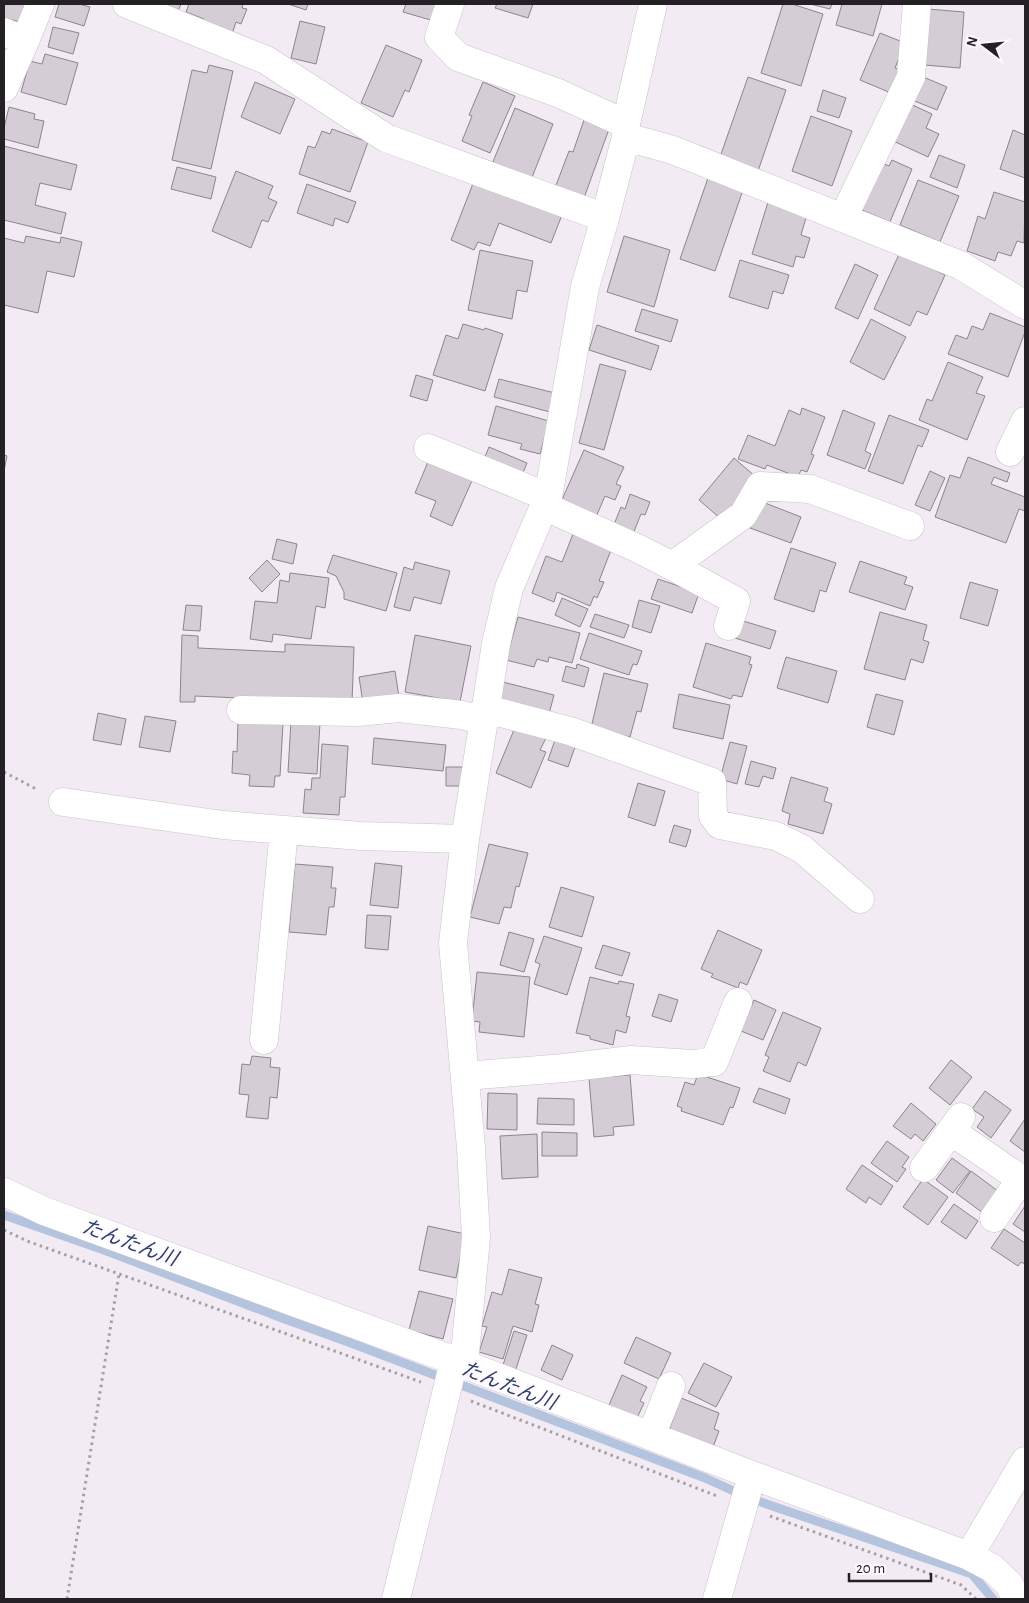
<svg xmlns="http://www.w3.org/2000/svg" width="1029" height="1603" font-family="'Alegreya Sans','Noto Sans JP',sans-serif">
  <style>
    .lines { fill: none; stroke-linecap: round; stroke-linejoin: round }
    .stream { stroke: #b4c4de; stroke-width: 9 }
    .building { fill: #d4cdd5; stroke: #8c858d }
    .minor-casing { stroke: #cac2ca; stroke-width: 29 }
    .path { stroke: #a5a0a6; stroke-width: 3; stroke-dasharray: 2.5 4; stroke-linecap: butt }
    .minor { stroke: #fff; stroke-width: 28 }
    .labels { text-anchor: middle; stroke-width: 5; stroke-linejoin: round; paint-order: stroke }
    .water-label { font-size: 20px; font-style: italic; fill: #2b4166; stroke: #fef9fe }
  </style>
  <rect width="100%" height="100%" fill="#f2ebf3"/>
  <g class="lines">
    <!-- stream -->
    <path class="stream" d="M4 1215 104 1250 282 1318 351 1343 705 1478 749 1498 972 1574 993 1599"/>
  </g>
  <!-- building -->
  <path class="building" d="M4 4H25L20 22 4 18Z
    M59 4H79L90 7 84 26 55 17Z
    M150 4H181L177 14Z
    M189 4H243L242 8 247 9 241 24 236 22 232 34 203 23 204 19 186 12Z
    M288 4H308L306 10Z
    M406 4H439L434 21 403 12Z
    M497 4H533L528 18 495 8Z
    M783 4H792L823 14 801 86 761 73Z
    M810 4H832L830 9Z
    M842 4H882L873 36 836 25Z
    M928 9 964 12 960 68 924 65Z
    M300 21 325 27 316 64 291 58Z
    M53 27 79 33 73 54 48 47Z
    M880 33 905 43 895 68 900 70 891 93 860 80Z
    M386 45 422 60 409 92 405 90 393 117 361 103Z
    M45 54 78 63 66 105 21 92 30 61 42 64Z
    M209 65 233 71 211 169 172 160 192 70 207 73Z
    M916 74 947 87 937 110 907 98Z
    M748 77 786 90 758 171 720 157Z
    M255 82 295 99 280 134 241 117Z
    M483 82 515 96 490 153 462 141 472 116 469 115Z
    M823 90 846 98 839 118 817 111Z
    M906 102 932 114 926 128 939 134 928 157 889 139Z
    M9 107 35 114 34 119 44 121 38 148 4 139V128Z
    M515 108 553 124 531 180 492 164Z
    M811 116 852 131 832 186 792 171Z
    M584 120 609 129 584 198 555 188 569 151 573 152Z
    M332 129 368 142 350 192 299 174 308 146 315 148 322 131 330 134Z
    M1013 130 1025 135V178L1000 169Z
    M4 146 77 165 71 190 40 183 35 205 66 213 61 234 4 220Z
    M939 155 965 165 957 188 930 177Z
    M892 160 912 169 890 222 862 210 882 163 889 166Z
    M177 167 216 177 211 199 171 189Z
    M236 171 273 186 268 198 277 202 268 222 262 220 251 248 212 231Z
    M708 178 743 190 715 271 680 259Z
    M918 180 959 196 940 242 900 225Z
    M474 181 562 215 551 243 499 223 490 246 478 242 474 250 451 240Z
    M307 184 356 202 348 223 335 218 333 226 297 213Z
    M994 192 1025 202 1024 243 1017 241 1011 256 998 252 995 261 967 251 978 216 985 219Z
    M768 202 807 214 801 235 810 238 804 258 796 256 793 267 752 254Z
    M26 236 60 243 61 237 82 242 74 277 47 271 38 313 4 305V238L24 243Z
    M624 236 670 250 654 307 607 292Z
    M480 250 533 261 527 292 517 290 512 319 468 310Z
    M901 250 925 265 945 275 927 315 917 311 910 326 874 309Z
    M740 260 789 275 783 294 773 291 768 309 729 297Z
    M855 264 878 275 858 319 835 308Z
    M642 309 678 320 671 342 635 331Z
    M990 313 1025 327V332L1008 377 948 354 956 335 967 339 972 326 983 330Z
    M871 319 906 337 884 380 850 362Z
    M463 324 484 330 485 328 503 334 485 391 433 375 446 335 458 339Z
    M597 325 659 346 651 370 589 350Z
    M948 362 983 377 976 393 985 396 967 440 919 420 927 399 932 401Z
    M600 364 626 371 604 450 579 443Z
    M416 375 433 380 427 401 410 396Z
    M499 379 555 393 550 412 494 397Z
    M496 406 549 421 540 454 520 449 522 444 488 435Z
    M802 408 825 417 811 454 814 455 807 472 801 470 798 477 767 465 765 469 738 459 748 435 775 446 789 410 800 415Z
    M843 410 875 423 865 451 871 454 865 469 827 455Z
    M889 415 929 430 922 447 918 445 903 484 868 471Z
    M489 447 527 463 520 480 482 464Z
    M584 450 624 467 616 484 621 486 615 500 605 496 596 517 561 502Z
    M4 455 7 456 4 471Z
    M430 457 474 476 452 526 430 516 436 501 415 493Z
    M968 457 1010 473 1007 482 994 477 991 484 1025 497V511L1019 509 1006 543 935 517 950 475 960 478Z
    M734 458 756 477 721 519 699 500Z
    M930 471 945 478 930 511 915 505Z
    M630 494 650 502 645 515 641 514 633 534 613 527 621 507 625 509Z
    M760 501 801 517 791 543 750 528Z
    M573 534 611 550 599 581 604 582 597 598 594 596 590 606 557 592 554 602 532 593 546 556 562 562Z
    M277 539 297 544 293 564 272 559Z
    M791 548 836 563 826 592 820 590 814 612 774 599Z
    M333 555 397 573 386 611 344 599V592L336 576 327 572Z
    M267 560 280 574 262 592 249 578Z
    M860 561 907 577 904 584 913 587 905 610 849 592Z
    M415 562 450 571 441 604 414 597 410 611 394 607 404 567 413 570Z
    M290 573 329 578 325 608 316 606 311 639 273 634 272 642 250 639 255 601 277 603 280 580 289 582Z
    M658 579 699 593 692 613 651 599Z
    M970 582 998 590 988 626 960 618Z
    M562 598 588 609 580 627 555 615Z
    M639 600 660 606 651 633 632 627Z
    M186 605 202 606 200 631 183 630Z
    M880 612 927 625 923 640 929 642 923 663 911 659 905 680 864 669Z
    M595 614 629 625 624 638 590 627Z
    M518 617 580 633 572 663 549 657 548 662 537 659 534 667 506 660Z
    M740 620 776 631 770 649 735 638Z
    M589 633 642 651 637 665 633 664 629 675 580 659Z
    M182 635 198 636V648L285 652V644L354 647 352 703 195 696V702H180Z
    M415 635 471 646 460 702 405 692Z
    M706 643 751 657 749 664 752 665 742 697 733 695 731 699 693 687Z
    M786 657 837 671 828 703 777 688Z
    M577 664 589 668 584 687 562 681 566 666 576 669Z
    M395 671 399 697 363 703 359 677Z
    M604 673 648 684 641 712 637 711 630 737 591 728Z
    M499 681 554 695 549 714 494 700Z
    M679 694 730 705 723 739 673 728Z
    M876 694 903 701 894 735 867 727Z
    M98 713 126 719 121 745 93 740Z
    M145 716 176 721 170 752 139 747Z
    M291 721 320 723 317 774 288 772Z
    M238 722 283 724 280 776H275L274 787 249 786 250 775 232 773 233 751 237 752Z
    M516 725 546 738 540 750 546 752 531 788 496 773Z
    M374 738 446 745 443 771 372 764Z
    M555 740 575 747 568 767 548 760Z
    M730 742 747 746 737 784 720 779Z
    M322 744 348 746 345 797H340L339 815 303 813 305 789 311 790 312 778H320Z
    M751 761 776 768 773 779 763 776 759 787 745 784Z
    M446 767H462V786H446Z
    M791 777 828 788 824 801 832 804 823 834 788 824 790 814 782 811Z
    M638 783 665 791 655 826 628 817Z
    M674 825 691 830 686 847 669 842Z
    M489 844 528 853 519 887 516 886 511 908 504 907 499 924 470 917Z
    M375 863 402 866 398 908 370 905Z
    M295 864 333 867 331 888H336L334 907H329L326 935 289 932Z
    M561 887 594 897 582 937 549 927Z
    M367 915 391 916 388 950 365 948Z
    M718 930 762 950 747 985 740 982 738 988 711 977 713 974 701 969Z
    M509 932 534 939 524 972 500 965Z
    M544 936 582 948 567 995 534 984 540 964 535 962Z
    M603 945 630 953 622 976 595 968Z
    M477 972 530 977 524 1037 479 1032 480 1022 472 1021Z
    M590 977 618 984 619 981 634 984 626 1016 630 1017 626 1033 616 1030 613 1045 590 1039V1036L576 1033Z
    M659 994 678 1000 671 1022 652 1016Z
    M754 1000 776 1010 763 1040 741 1031Z
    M783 1012 821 1028 806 1066 798 1062 790 1082 763 1071 769 1057 765 1055Z
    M252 1056 271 1058 270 1067 280 1068 277 1098 270 1097 268 1119 246 1117 249 1095 239 1094 242 1064 250 1065Z
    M951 1060 972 1077 950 1105 929 1088Z
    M698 1074 740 1088 733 1108 730 1107 723 1125 681 1111 682 1108 677 1106 685 1082 694 1085Z
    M630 1075 634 1125 613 1127 614 1135 594 1137 589 1078Z
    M759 1088 790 1099 785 1114 753 1102Z
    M985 1091 1011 1110 991 1138 977 1127 984 1117 972 1109Z
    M488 1093 517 1094V1130L487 1129Z
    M538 1098 574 1099V1125L537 1124Z
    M911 1103 936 1124 923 1141 915 1134 911 1139 893 1126Z
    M1025 1119V1152L1010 1141Z
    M542 1132 577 1133V1156H542Z
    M537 1134 538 1177 502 1179 500 1136Z
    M887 1141 909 1157 902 1167 906 1169 897 1182 871 1163Z
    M952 1158 970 1171 953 1193 936 1180Z
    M862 1165 893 1186 881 1205 869 1197 866 1203 846 1189Z
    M971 1171 998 1191 983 1213 956 1193Z
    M923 1179 948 1197 928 1225 903 1207Z
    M954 1204 978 1221 966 1239 941 1222Z
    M1025 1206V1232L1013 1224Z
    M428 1226 465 1234 456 1278 419 1270Z
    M1004 1229 1025 1243V1264L1021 1262 1018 1266 991 1248Z
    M509 1269 542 1278 535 1304 539 1305 532 1332 513 1326 503 1359 479 1352 487 1327 482 1326 492 1292 502 1295Z
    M419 1291 453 1299 443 1339 409 1330Z
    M514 1331 527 1335 516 1369 503 1365Z
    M636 1337 671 1353 659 1379 624 1363Z
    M552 1345 573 1355 562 1380 541 1370Z
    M704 1363 732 1377 716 1407 688 1393Z
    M622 1375 647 1387 640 1401 644 1403 637 1418 609 1405Z
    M681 1398 719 1413 714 1429 719 1431 713 1447 669 1430Z"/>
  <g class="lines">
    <defs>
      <path id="minor" d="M127 4 266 60 386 138 605 218
        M450 4 439 37 458 57 558 93 626 124
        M4 32 25 41
        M4 88 25 41 40 4
        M626 137 673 150 960 265 1025 305
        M843 218 911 77 917 4
        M428 448 548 497
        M1010 452 1025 421
        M544 506 639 549 672 566 743 515 760 486 810 489 910 526
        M672 566 736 601 728 626
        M486 709 570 731 712 782 713 816 720 825 776 836 802 849 860 899
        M241 710 358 712 399 708 462 715 484 721
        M63 802 223 825 361 836 465 839
        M264 1040 284 830
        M465 1076 564 1068 631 1060 692 1064 714 1062 738 1002
        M951 1131 1025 1182
        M924 1168 961 1117
        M4 1192 44 1211 464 1364 752 1475 969 1556 992 1568 1009 1584 1016 1599
        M994 1218 1021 1179
        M464 1364 476 1238 471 1148 453 943 465 839 496 644 509 588 548 497 585 287 605 218 626 137V124L653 4
        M651 1436 671 1386
        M969 1556 1025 1461
        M396 1599 454 1361
        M717 1599 752 1475"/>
    </defs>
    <!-- minor casing -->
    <use href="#minor" class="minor-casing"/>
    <!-- path -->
    <path class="path" d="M4 772 38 790
      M4 1230 27 1241 421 1382
      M471 1401 717 1496
      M770 1516 961 1585 976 1599
      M67 1599 119 1274"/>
    <!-- minor -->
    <use href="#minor" class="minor"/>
  </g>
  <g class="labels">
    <!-- water labels -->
    <g class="water-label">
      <text transform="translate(130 1242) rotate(20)" y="7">たんたん川</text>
      <text transform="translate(509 1385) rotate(21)" y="7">たんたん川</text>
    </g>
  </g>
  <!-- border -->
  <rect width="1029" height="1603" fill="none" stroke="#242124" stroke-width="10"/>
  <!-- north arrow -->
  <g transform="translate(984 45) rotate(286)" stroke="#fef9fe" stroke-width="4" paint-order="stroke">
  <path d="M0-4L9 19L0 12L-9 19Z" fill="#242124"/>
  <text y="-8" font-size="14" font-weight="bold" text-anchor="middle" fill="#242124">N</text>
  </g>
  <!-- scale -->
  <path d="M849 1573v8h82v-8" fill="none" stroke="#242124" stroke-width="2.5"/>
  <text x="856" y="1573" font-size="15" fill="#242124" stroke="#fef9fe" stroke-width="4" paint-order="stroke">20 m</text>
</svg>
